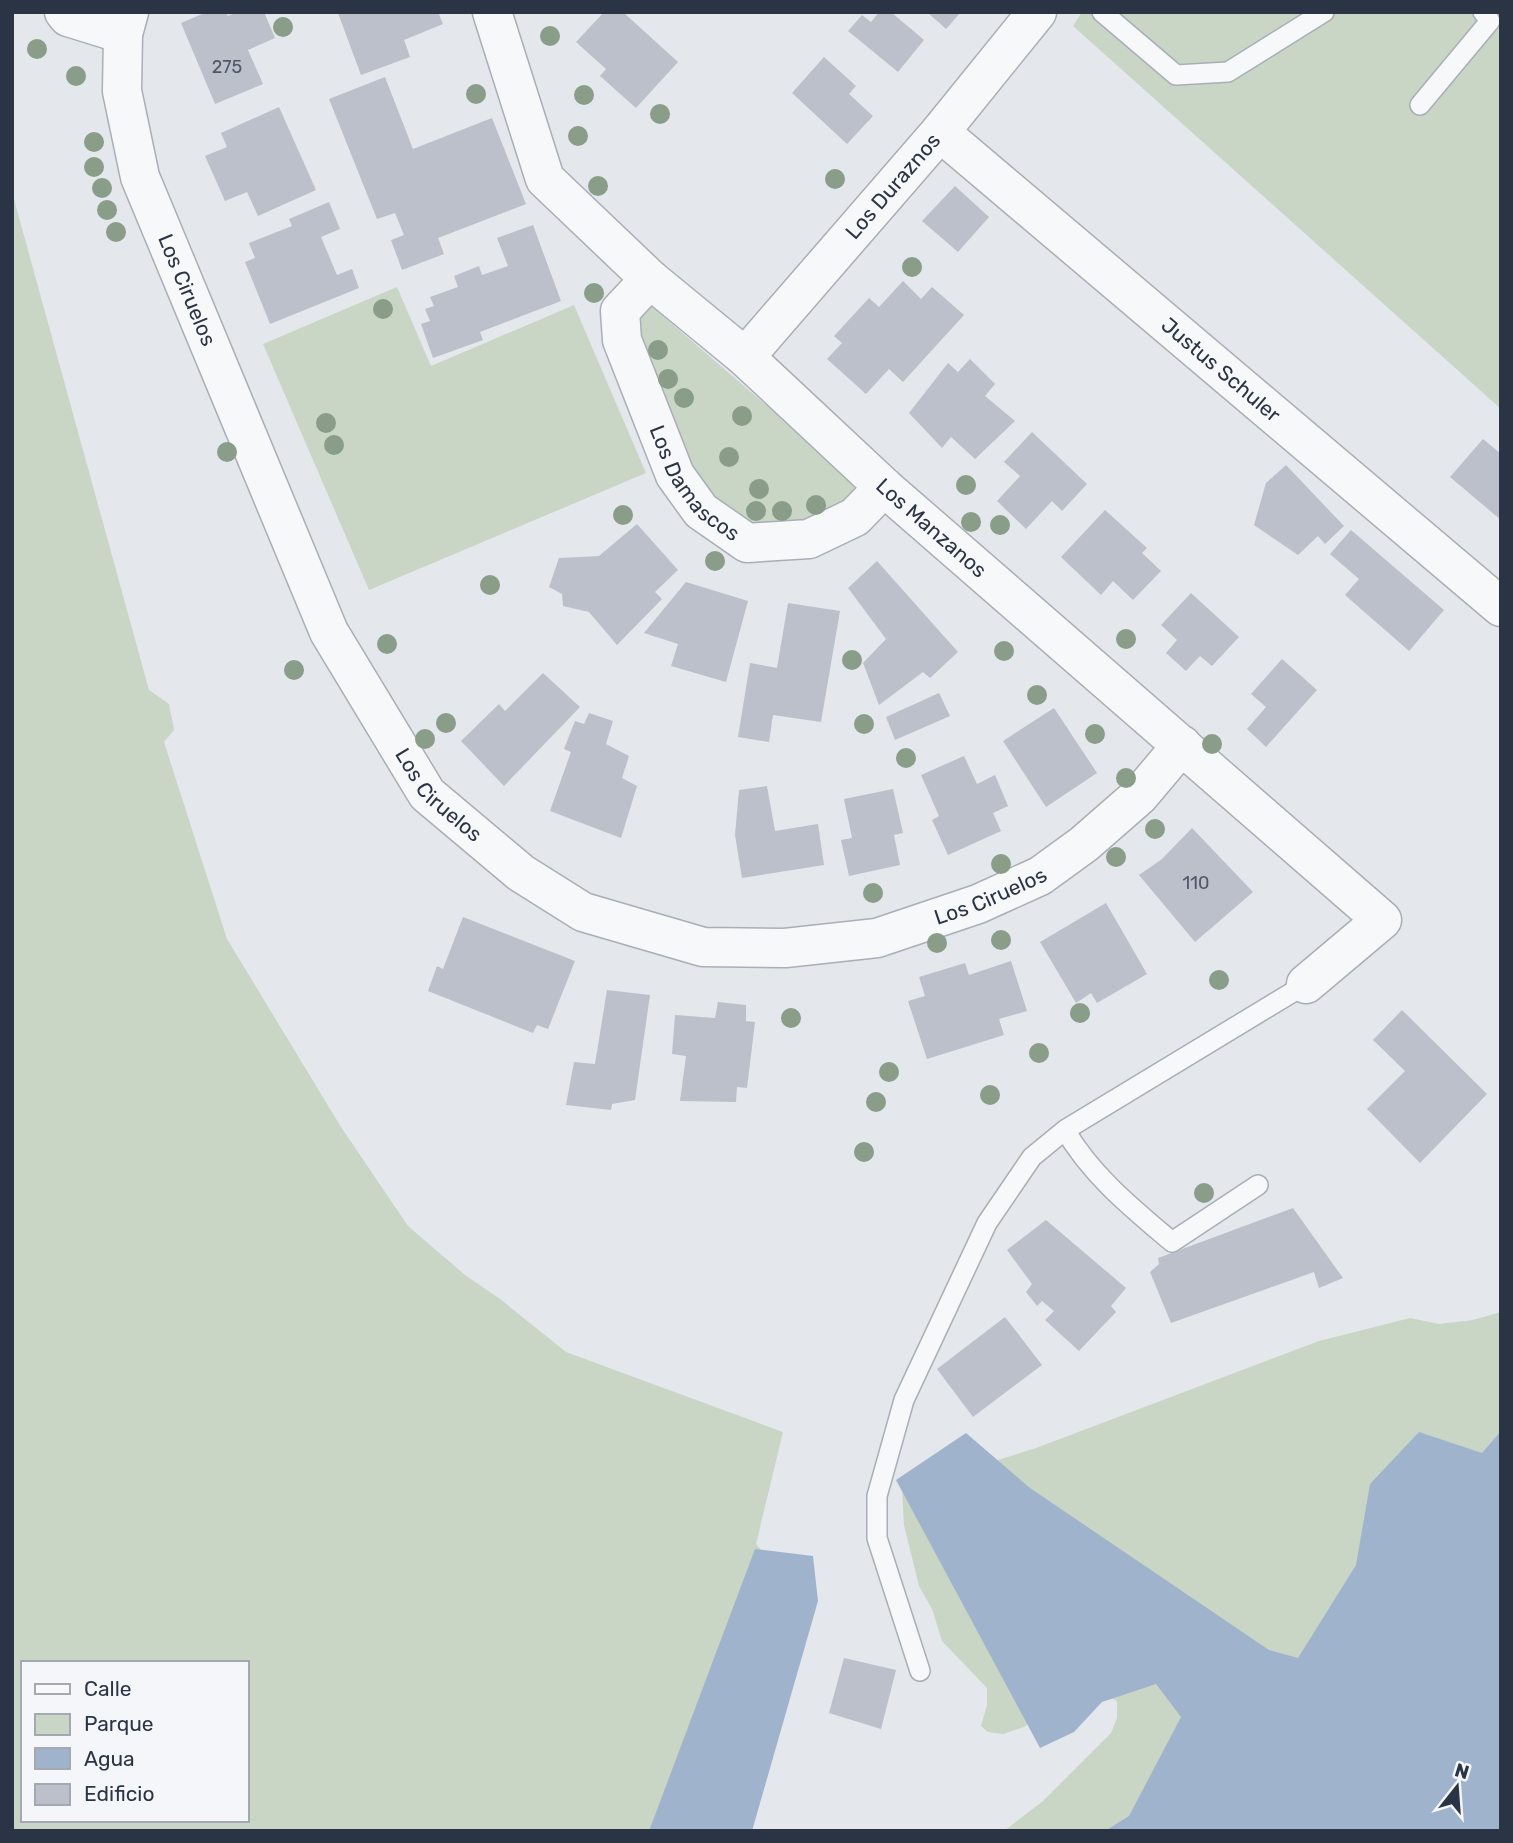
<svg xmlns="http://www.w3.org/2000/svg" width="1513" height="1843" font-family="Rubik,sans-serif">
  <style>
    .green { fill: #c9d6c5; fill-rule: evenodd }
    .water { fill: #9fb4cc }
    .building { fill: #bbc0ca }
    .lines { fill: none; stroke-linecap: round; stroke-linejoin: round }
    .lane-casing { stroke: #a9aeb7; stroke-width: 22 }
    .street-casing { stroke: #a9aeb7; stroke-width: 41 }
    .lane { stroke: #f7f8fa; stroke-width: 19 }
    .street { stroke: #f7f8fa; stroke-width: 38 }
    .tree { fill: #899d89 }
    .labels { text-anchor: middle; stroke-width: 5; stroke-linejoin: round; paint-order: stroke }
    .number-label { font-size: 18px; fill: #4f5766 }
    .street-label { font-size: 21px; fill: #2b3445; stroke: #f4f6f9 }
  </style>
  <rect width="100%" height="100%" fill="#e4e7ec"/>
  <!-- green -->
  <path class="green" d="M1082 12H1501V409L1073 26Z
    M12 192 149 690 169 704 174 730 164 742 227 939 341 1127 408 1226 465 1275 500 1299 566 1352 783 1432 756 1544 773 1564 721 1831H12ZM23 1663H247V1820H23Z
    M397 287 431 366 574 305 646 473 369 590 263 344Z
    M650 305 861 487 858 497 800 530 747 531 701 499 631 323Z
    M1501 1312V1478L1160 1831H1004L1043 1801 1111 1733 1117 1718V1701L1100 1692 1068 1697 1024 1727 1003 1734 988 1732 981 1726 987 1705V1688L942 1641 932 1609 919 1586 904 1525 902 1490 1036 1448 1319 1341 1410 1318 1439 1324 1473 1320Z"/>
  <!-- water -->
  <path class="water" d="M1501 1431V1831H1105L1129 1816 1181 1717 1156 1684 1102 1702 1074 1732 1040 1748 896 1480 966 1433 1030 1488 1269 1650 1298 1658 1356 1565 1370 1484 1419 1432 1482 1453Z
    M755 1549 813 1556 818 1601 752 1831H649Z"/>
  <!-- building -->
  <path class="building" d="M207 12H226L228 16 236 12H264L275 38 248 50 263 84 215 104 181 23Z
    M340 12H438L443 24 404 40 410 57 361 75 338 13Z
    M604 12H623L678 62 636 108 600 76 606 69 576 42Z
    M879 12H891L924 40 898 72 848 31 862 15 871 22Z
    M927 12H961L946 29Z
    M824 57 856 86 849 94 873 116 847 144 792 93Z
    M385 77 413 149 492 118 526 204 438 238 444 254 402 270 391 240 404 235 395 213 377 219 329 99Z
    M279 107 316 190 258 216 247 192 225 201 205 156 227 147 221 133Z
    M955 186 989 217 958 252 922 221Z
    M329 202 340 229 321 237 337 275 352 269 359 288 270 324 245 262 255 258 249 243 292 226 289 219Z
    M533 225 561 301 480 332 483 340 433 358 421 324 430 321 425 309 434 306 430 297 458 287 454 276 479 266 482 275 508 266 497 238Z
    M903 281 921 299 932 287 964 315 903 382 889 369 866 394 827 359 842 343 834 336 869 298 879 307Z
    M970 359 995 384 985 396 1015 421 975 459 951 437 942 448 909 413 948 363 958 372Z
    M1032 432 1087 484 1062 511 1052 501 1026 529 997 501 1020 476 1004 462Z
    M1483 439 1501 454V520L1450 477Z
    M1286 465 1344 526 1325 544 1318 536 1298 555 1254 525 1266 483Z
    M1105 510 1147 548 1142 553 1161 571 1133 600 1113 581 1101 595 1061 557Z
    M637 524 678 570 655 592 662 599 617 645 589 612 563 606 562 594 549 587 559 558 599 556Z
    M1351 530 1444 610 1409 651 1345 595 1359 579 1330 554Z
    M877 561 958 652 930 678 923 672 879 705 863 663 886 639 848 588Z
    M686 582 748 601 726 682 671 666 678 644 644 633Z
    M1191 593 1239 637 1212 666 1200 656 1186 671 1166 653 1177 640 1161 625Z
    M788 603 840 611 821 722 773 715 769 742 738 737 750 663 777 668Z
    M1282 659 1317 690 1266 747 1247 729 1266 707 1251 694Z
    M543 673 580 707 504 786 461 741 499 704 505 711Z
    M939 693 950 716 895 740 886 717Z
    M1054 708 1097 773 1046 807 1003 741Z
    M589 713 613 721 606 744 629 756 622 778 637 786 621 838 550 811 571 752 564 749 575 721 584 724Z
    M964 756 977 784 995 775 1008 806 993 813 1001 831 948 855 932 820 939 816 921 775Z
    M767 786 775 831 818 824 824 865 742 878 735 835 739 790Z
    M893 789 903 833 894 835 900 865 849 876 841 840 852 838 844 799Z
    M1192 828 1253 892 1195 942 1139 875 1162 859Z
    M1106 903 1147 974 1097 1003 1091 993 1076 1003 1040 942Z
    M463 917 575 961 548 1029 537 1025 533 1033 428 991 437 966 443 969Z
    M1011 961 1027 1011 999 1019 1004 1035 927 1059 908 1001 925 996 919 977 965 963 969 975Z
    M607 990 650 995 635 1100 612 1104 611 1110 566 1105 574 1062 595 1064Z
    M718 1002 746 1005V1021L755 1022 747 1088 737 1087 736 1102 680 1101 686 1056 672 1054 675 1015 715 1018Z
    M1402 1010 1487 1094 1420 1163 1367 1109 1405 1071 1373 1040Z
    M1293 1208 1343 1278 1319 1288 1314 1272 1171 1323 1150 1272 1159 1264 1158 1258Z
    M1046 1220 1126 1288 1111 1306 1116 1312 1079 1351 1045 1320 1054 1311 1042 1301 1037 1306 1026 1292 1032 1284 1007 1250Z
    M1005 1317 1042 1365 973 1417 937 1369Z
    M844 1658 896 1670 881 1729 829 1713Z"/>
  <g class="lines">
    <defs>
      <path id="lane" d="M1102 12 1176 75 1228 72 1324 12
        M1420 105 1490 21 1483 12
        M1258 1185 1172 1242C1132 1208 1092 1176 1065 1130L1306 984
        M920 1671 877 1538V1496L904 1400 987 1223 1032 1157 1065 1130"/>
      <g id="street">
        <path d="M64 12 68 17 123 34"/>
        <path id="s1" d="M129 12 123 34 122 91 140 177 329 632 427 794 521 873 583 912 703 947 785 948 877 938 978 904 1040 876 1084 844 1139 796 1182 745"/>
        <path id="s2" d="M492 12 545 179 650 279 745 357 884 487 1382 920 1306 984"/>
        <path id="s3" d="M940 132 1501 607"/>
        <path id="s4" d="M650 279 620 311 622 340 675 475 701 511 747 543 809 539 855 517 884 487"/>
        <path id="s5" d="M745 357 940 132 1037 12"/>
      </g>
    </defs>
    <!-- lane casing -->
    <use href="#lane" class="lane-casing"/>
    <!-- street casing -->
    <use href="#street" class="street-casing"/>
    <!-- lane -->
    <use href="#lane" class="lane"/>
    <!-- street -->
    <use href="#street" class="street"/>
  </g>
  <!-- trees -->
  <g class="tree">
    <circle cx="283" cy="27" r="10"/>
    <circle cx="550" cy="36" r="10"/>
    <circle cx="37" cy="49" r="10"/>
    <circle cx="76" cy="76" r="10"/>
    <circle cx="476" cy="94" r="10"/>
    <circle cx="584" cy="95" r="10"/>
    <circle cx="660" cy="114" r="10"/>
    <circle cx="578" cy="136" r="10"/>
    <circle cx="94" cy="142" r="10"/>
    <circle cx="94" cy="167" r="10"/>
    <circle cx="835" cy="179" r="10"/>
    <circle cx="598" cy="186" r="10"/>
    <circle cx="102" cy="188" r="10"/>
    <circle cx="107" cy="210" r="10"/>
    <circle cx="116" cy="232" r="10"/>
    <circle cx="912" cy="267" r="10"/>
    <circle cx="594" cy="293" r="10"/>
    <circle cx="383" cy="309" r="10"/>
    <circle cx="658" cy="350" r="10"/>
    <circle cx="668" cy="379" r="10"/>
    <circle cx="684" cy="398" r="10"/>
    <circle cx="742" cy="416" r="10"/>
    <circle cx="326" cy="423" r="10"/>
    <circle cx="334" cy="445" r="10"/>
    <circle cx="227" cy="452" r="10"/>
    <circle cx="729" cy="457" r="10"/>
    <circle cx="966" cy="485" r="10"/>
    <circle cx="759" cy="489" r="10"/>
    <circle cx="816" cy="505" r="10"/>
    <circle cx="756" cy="511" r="10"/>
    <circle cx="782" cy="511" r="10"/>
    <circle cx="623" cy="515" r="10"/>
    <circle cx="971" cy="522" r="10"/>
    <circle cx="1000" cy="525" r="10"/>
    <circle cx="715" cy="561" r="10"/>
    <circle cx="490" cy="585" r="10"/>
    <circle cx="1126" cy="639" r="10"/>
    <circle cx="387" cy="644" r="10"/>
    <circle cx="1004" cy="651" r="10"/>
    <circle cx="852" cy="660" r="10"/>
    <circle cx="294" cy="670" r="10"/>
    <circle cx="1037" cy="695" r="10"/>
    <circle cx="446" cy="723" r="10"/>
    <circle cx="864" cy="724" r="10"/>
    <circle cx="1095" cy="734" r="10"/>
    <circle cx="425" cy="739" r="10"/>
    <circle cx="1212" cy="744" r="10"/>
    <circle cx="906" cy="758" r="10"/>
    <circle cx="1126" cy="778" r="10"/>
    <circle cx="1155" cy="829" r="10"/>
    <circle cx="1116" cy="857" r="10"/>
    <circle cx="1001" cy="864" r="10"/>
    <circle cx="873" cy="893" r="10"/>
    <circle cx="1001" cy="940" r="10"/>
    <circle cx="937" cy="943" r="10"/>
    <circle cx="1219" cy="980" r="10"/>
    <circle cx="1080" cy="1013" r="10"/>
    <circle cx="791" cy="1018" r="10"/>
    <circle cx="1039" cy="1053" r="10"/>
    <circle cx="889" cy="1072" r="10"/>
    <circle cx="990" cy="1095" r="10"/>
    <circle cx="876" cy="1102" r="10"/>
    <circle cx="864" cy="1152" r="10"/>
    <circle cx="1204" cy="1193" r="10"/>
  </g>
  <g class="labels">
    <!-- number labels -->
    <g class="number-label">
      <text x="227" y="73">275</text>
      <text x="1196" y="889">110</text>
    </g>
    <!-- street labels -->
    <g class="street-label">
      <text dy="7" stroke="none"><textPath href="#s5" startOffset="226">Los Duraznos</textPath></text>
      <text dy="7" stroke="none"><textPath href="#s1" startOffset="290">Los Ciruelos</textPath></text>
      <text dy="7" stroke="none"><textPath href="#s3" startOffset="368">Justus Schuler</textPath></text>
      <text dy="7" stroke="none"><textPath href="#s4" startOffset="236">Los Damascos</textPath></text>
      <text dy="7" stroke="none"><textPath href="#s2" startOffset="696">Los Manzanos</textPath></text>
      <text dy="7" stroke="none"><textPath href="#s1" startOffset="858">Los Ciruelos</textPath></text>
      <text dy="7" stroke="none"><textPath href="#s1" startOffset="1466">Los Ciruelos</textPath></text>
    </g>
  </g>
  <!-- border -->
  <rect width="1513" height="1843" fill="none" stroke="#2b3445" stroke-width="28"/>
  <!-- legend -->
  <rect x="21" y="1661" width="228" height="161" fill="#f4f6f9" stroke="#a4a8b1" stroke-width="2"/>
  <rect x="35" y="1684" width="35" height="10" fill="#f7f8fa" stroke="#a4a8b1" stroke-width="2"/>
  <text x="84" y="1696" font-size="21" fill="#2b3445">Calle</text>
  <rect x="35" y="1714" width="35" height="21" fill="#c9d6c5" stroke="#a4a8b1" stroke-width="2"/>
  <text x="84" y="1731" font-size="21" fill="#2b3445">Parque</text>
  <rect x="35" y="1748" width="35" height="21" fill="#9fb4cc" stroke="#a4a8b1" stroke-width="2"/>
  <text x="84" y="1766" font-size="21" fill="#2b3445">Agua</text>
  <rect x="35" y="1784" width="35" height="21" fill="#bbc0ca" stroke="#a4a8b1" stroke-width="2"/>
  <text x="84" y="1801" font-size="21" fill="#2b3445">Edificio</text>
  <!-- north arrow -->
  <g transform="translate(1457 1787) rotate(17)" stroke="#f4f6f9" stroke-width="5" paint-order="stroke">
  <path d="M0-5L12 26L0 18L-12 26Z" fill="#2b3445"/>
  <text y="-10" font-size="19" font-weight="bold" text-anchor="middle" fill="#2b3445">N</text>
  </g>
</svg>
